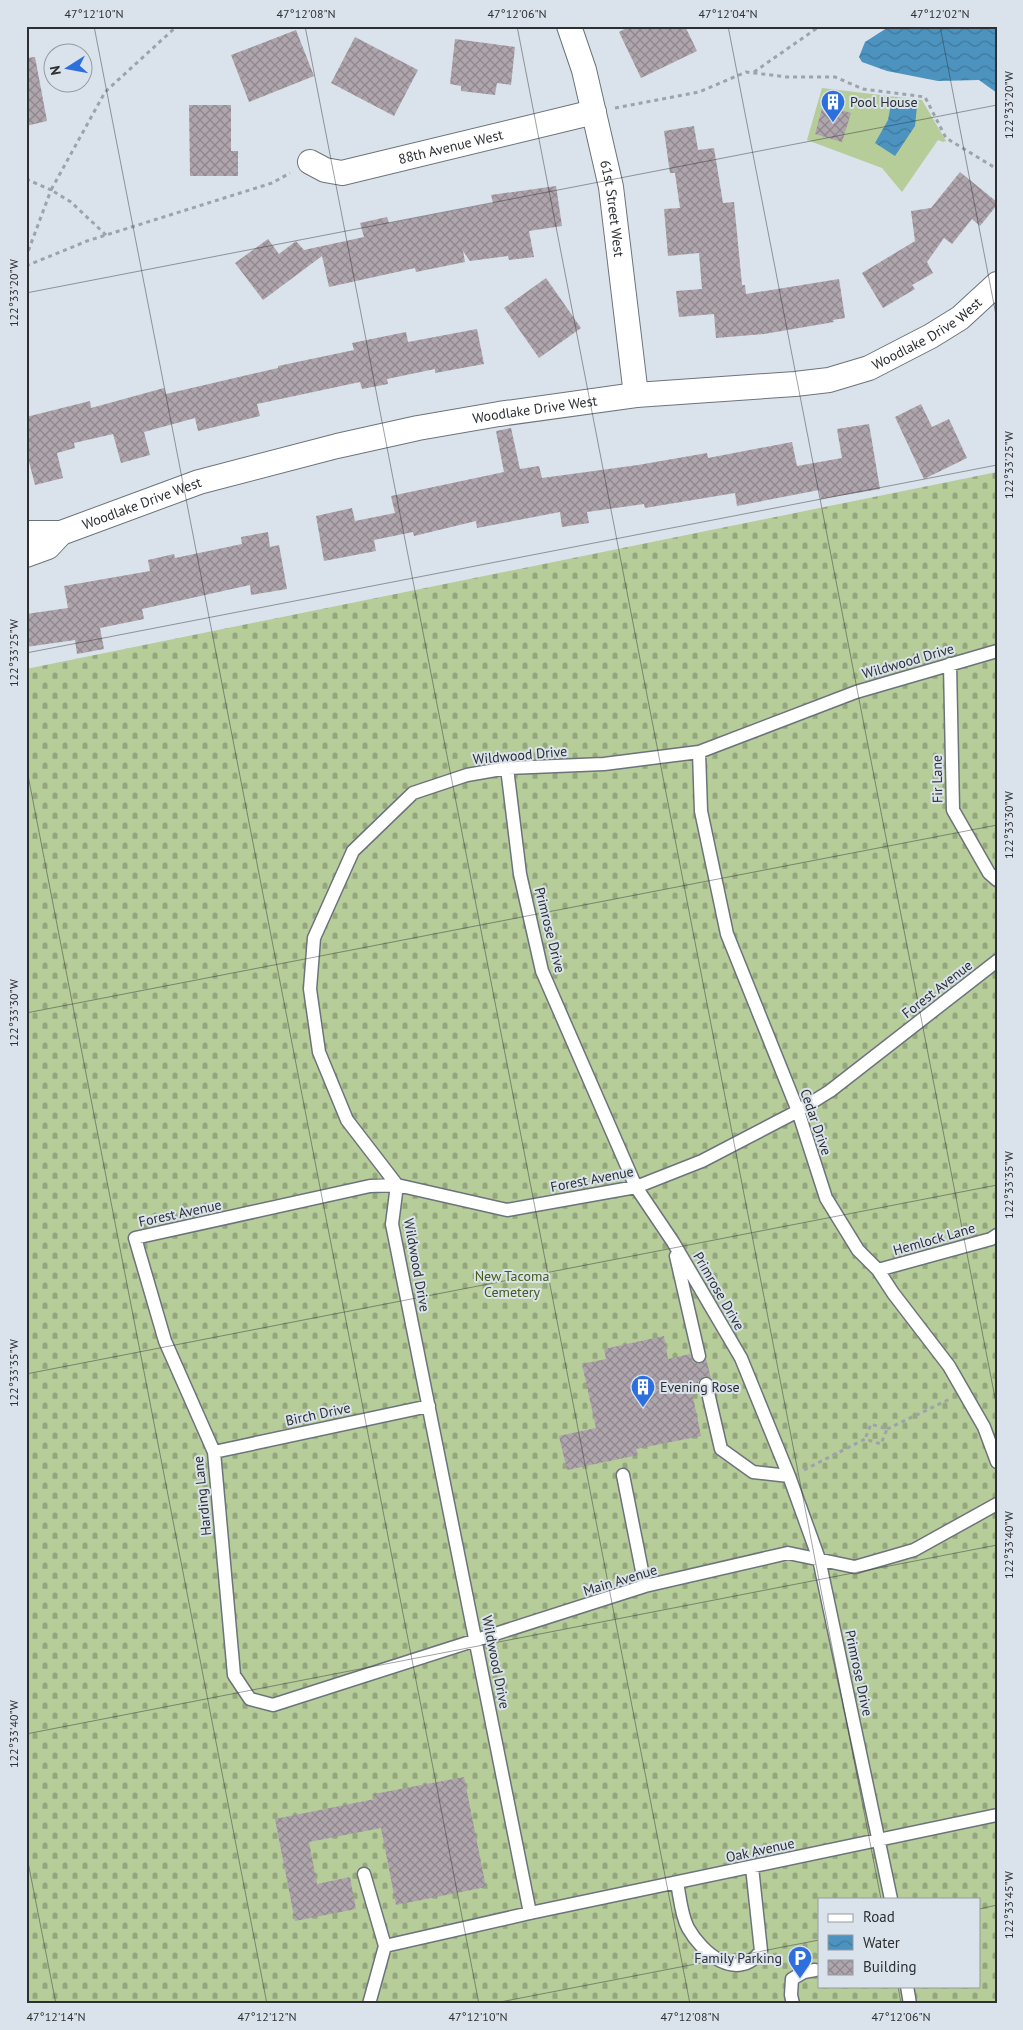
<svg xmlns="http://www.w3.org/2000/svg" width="1023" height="2030" font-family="'PT Sans',sans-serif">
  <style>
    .grass { fill: #b6cc99 }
    .cemetery { fill: url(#cemetery-stones); fill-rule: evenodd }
    .water { fill: url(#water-waves) }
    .building { fill: url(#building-cross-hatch) }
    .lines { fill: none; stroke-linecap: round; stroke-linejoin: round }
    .lane-casing { stroke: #6c747b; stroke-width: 15 }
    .street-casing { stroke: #6c747b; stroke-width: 26 }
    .path { stroke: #9da3aa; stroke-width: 3; stroke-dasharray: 4 4; stroke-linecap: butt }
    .lane { stroke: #fff; stroke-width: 12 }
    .street { stroke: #fff; stroke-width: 24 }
    .ticks { fill: none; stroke: #2d3033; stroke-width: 1; stroke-opacity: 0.45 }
    .labels { text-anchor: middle; stroke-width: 4; stroke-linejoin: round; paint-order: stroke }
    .poi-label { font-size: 14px; fill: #2d3033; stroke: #dae2eb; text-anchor: start }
    .street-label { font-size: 14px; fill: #2d3033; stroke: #dae2eb }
    .park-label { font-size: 14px; fill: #455e13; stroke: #dae2eb }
    .neatline { fill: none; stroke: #2d3033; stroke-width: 2 }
    .ticks-label { font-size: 12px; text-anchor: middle; fill: #2d3033 }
  </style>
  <defs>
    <pattern id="cemetery-stones" width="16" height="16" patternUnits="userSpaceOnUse" patternTransform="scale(1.25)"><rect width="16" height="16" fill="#b6cc99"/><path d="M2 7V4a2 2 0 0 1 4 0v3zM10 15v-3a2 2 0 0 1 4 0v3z" fill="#94a67d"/></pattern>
    <pattern id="water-waves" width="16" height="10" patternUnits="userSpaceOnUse" patternTransform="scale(1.25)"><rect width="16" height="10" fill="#4c93c0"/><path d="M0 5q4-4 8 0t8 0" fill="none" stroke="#40789d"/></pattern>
    <pattern id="building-cross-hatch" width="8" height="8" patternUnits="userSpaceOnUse" patternTransform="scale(1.25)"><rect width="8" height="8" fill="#afa5ac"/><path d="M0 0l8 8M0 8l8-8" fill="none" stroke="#8f878d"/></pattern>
  </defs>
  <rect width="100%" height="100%" fill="#dae2eb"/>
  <!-- grass -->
  <path class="grass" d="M822 88 922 100 946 141 943 142 938 140 902 192 882 168 807 140Z"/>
  <!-- cemetery -->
  <path class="cemetery" d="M997 472V2004H26V669ZM819 1899H979V1986H819Z"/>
  <!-- water -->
  <path class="water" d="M890 26H997V93L979 80 938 81 887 71 862 62 859 57 865 42Z
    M891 104 917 106 915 126 895 156 875 143 888 120Z"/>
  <!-- building -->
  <path class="building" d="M630 26H685L697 51 641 78 619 32Z
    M296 30 314 76 249 102 231 55Z
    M355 37 418 70 394 116 331 83Z
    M455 39 515 47 511 85 497 83 495 95 461 91V86L450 84Z
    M35 57 47 121 26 126V58Z
    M189 105H231V151H238V176H190Z
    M823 105 851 113 842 142 815 134Z
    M694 126 698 150 714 148 723 203 734 202 742 285H745L746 294 839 279 845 318 833 320 834 322 764 334 716 338 714 314 679 317 676 291 702 289 699 253 668 256 664 209 680 208 675 173H670L664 131Z
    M960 172 997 202V205L980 226 972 219 952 244 944 238 927 262 933 273 912 285 915 289 883 308 862 273 915 241 911 211 931 208Z
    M556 186 562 226 529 231 534 257 509 260 508 256 470 261 463 251 465 262 416 272 415 268 329 287 322 256 263 300 235 263 268 239 279 254 296 241 304 250 364 237 360 223 387 217 389 223 493 203 491 195Z
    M546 278 581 328 539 358 504 308Z
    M477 329 484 364 435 373V369L387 379 388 384 362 389 360 382 257 404 260 416 198 431 195 418 144 432 150 455 121 463 113 434 74 443 75 448 57 453 63 478 35 485 26 450V417L90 401 91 408 164 388 166 394 278 368V366L354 350 352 343 406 332 408 342Z
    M921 404 932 427 949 419 967 458 924 479 895 417Z
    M869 424 880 489 821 499 819 490 737 506 735 493 645 508 644 504 587 512 589 523 562 527 560 512 477 528 476 521 414 536 413 532 374 540 376 551 324 561 316 516 352 508 355 521 395 513 391 496 504 472 496 431 511 428 520 469 539 466 542 478 638 465 707 453 708 458 792 442 797 466 842 458 837 429Z
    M268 532 270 547 279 545 287 589 251 595 250 585 142 609 144 619 100 628 104 649 77 654 75 640 26 647V614L68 608 64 586 150 571 148 560 174 554 175 558 242 544 241 537Z
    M664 1336 668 1359 690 1354 693 1362 700 1364 706 1359 711 1378 704 1376 698 1381V1385L691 1387 701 1436 636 1449 638 1455 567 1470 559 1436 596 1428 582 1364 606 1359 604 1349Z
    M464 1777 486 1887 396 1905 381 1828 309 1842 317 1884 350 1877 356 1909 295 1921 275 1819 375 1799 374 1794Z"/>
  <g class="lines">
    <defs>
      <path id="lane" d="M950 664 953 810 989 873 997 880
        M699 752 701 811 727 934 798 1111 826 1198 858 1250 878 1270 893 1293 949 1366 984 1427 997 1462
        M507 768 520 874 542 971 636 1187 673 1242 741 1358 789 1476 819 1559 891 1899
        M997 961 830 1091 798 1111 702 1161 636 1187 507 1210 397 1185 370 1186 135 1238 165 1341 214 1452 234 1675 250 1699 273 1705 645 1586 788 1553 855 1567 914 1550 997 1504
        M676 1256 699 1356
        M878 1270 991 1239 997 1235
        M706 1384 721 1449 753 1472 789 1476
        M214 1452 429 1406
        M623 1475 645 1586
        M364 1874 385 1946 369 2004
        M677 1883C680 1897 681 1915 688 1928 702 1953 737 1983 761 1951L752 1867
        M530 1913 392 1224 397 1185 347 1120 319 1052 310 989 314 938 353 851 413 793 467 775 507 768 604 764 699 752 856 692 997 651
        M385 1946 530 1913 997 1815
        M907 1986 910 2004
        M793 2004 791 1995 792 1979 804 1972 815 1970"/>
      <g id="street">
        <path id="s1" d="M569 26 584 70 611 187 636 395"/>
        <path id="s2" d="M310 162 325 170 342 173 594 112"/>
        <path id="s3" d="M26 533H61L199 482 337 446 418 428 499 414 636 395 795 384 829 380 869 368 931 336 960 318 997 284"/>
        <path d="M26 555 48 547 61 533"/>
      </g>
    </defs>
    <!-- lane casing -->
    <use href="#lane" class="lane-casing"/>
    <!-- street casing -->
    <use href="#street" class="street-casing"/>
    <!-- path -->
    <path class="path" d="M754 72 820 26
      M615 108 699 92 746 72 787 77H835L863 89 925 97 946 138 997 169
      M26 179 51 190 26 257
      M106 235 71 202 51 190 105 92 177 26
      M26 266 87 241 272 183 290 173
      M887 1429 950 1399
      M804 1470 865 1439 881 1444 887 1429 871 1424 865 1439"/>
    <!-- lane -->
    <use href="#lane" class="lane"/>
    <!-- street -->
    <use href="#street" class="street"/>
  </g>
  <!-- ticks -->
  <path class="ticks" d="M94 26 479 2004M305 26 690 2004M517 26 881 1899M728 26 997 1408M940 26 997 320M26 293 997 105M26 653 997 465M26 765 267 2004M26 1013 997 825M26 1374 997 1185M26 1734 997 1545M26 1852 56 2004M979 1909 997 1905M898 1986 901 2004M490 2004 819 1940"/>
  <!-- icons -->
  <defs>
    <symbol id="building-pin" viewBox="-11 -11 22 30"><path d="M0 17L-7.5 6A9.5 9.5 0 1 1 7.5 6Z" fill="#2d6fdc" stroke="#dae2eb"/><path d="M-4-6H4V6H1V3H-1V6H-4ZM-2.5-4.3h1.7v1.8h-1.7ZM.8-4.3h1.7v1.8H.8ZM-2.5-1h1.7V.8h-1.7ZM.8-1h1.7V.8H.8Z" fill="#fff"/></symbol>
    <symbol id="parking-pin" viewBox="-11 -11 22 30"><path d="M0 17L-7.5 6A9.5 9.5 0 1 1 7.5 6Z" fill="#2d6fdc" stroke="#dae2eb"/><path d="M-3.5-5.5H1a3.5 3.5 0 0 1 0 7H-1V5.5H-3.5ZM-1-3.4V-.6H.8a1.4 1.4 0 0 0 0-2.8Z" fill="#fff"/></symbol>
  </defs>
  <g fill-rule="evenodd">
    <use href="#building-pin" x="819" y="88" width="28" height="38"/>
    <use href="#building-pin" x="629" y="1373" width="28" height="38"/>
    <use href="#parking-pin" x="786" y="1944" width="28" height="38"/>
  </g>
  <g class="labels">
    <!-- poi labels -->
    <g class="poi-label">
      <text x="850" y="107">Pool House</text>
      <text x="660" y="1392">Evening Rose</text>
      <text x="782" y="1963" text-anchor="end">Family Parking</text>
    </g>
    <!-- street labels -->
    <g class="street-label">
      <text dy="5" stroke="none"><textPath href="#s2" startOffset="146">88th Avenue West</textPath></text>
      <text dy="5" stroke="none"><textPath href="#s1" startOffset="188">61st Street West</textPath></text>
      <text dy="5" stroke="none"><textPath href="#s3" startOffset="931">Woodlake Drive West</textPath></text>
      <text dy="5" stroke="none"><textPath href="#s3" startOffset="526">Woodlake Drive West</textPath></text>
      <text dy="5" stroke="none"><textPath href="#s3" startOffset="121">Woodlake Drive West</textPath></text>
      <text transform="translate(908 661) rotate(-16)" y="5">Wildwood Drive</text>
      <text transform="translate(520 755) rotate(-5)" y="5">Wildwood Drive</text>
      <text transform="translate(937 779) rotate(-91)" y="5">Fir Lane</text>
      <text transform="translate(550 930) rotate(76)" y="5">Primrose Drive</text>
      <text transform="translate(937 989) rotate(-38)" y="5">Forest Avenue</text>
      <text transform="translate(816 1122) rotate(71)" y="5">Cedar Drive</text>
      <text transform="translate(592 1179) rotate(-11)" y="5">Forest Avenue</text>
      <text transform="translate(180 1213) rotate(-12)" y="5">Forest Avenue</text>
      <text transform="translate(934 1239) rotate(-16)" y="5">Hemlock Lane</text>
      <text transform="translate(417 1265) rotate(80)" y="5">Wildwood Drive</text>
      <text transform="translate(719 1291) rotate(60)" y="5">Primrose Drive</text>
      <text transform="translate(318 1414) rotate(-12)" y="5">Birch Drive</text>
      <text transform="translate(202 1496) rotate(-96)" y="5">Harding Lane</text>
      <text transform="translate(620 1580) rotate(-17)" y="5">Main Avenue</text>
      <text transform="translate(496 1662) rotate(79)" y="5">Wildwood Drive</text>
      <text transform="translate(859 1673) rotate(78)" y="5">Primrose Drive</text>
      <text transform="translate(760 1850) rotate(-12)" y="5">Oak Avenue</text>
    </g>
    <!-- park labels -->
    <g class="park-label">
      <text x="512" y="1281">New Tacoma<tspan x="512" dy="16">Cemetery</tspan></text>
    </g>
  </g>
  <!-- border -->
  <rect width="1023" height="2030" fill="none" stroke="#dae2eb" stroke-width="55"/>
  <!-- legend -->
  <rect x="818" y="1898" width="162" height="90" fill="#dae2eb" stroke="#959ba1"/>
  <rect x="828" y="1914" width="25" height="8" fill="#ffffff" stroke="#959ba1"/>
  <text x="863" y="1922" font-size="15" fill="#2d3033">Road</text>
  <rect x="828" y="1935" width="25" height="15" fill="url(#water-waves)" stroke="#959ba1"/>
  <text x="863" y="1948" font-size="15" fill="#2d3033">Water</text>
  <rect x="828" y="1960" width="25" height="15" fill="url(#building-cross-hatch)" stroke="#959ba1"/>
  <text x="863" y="1972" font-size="15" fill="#2d3033">Building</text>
  <!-- north arrow -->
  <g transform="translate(68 68) rotate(259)"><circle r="24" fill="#dae2eb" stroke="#959ba1"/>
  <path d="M0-4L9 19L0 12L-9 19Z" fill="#2d6fdc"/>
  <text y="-8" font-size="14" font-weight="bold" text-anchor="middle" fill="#2d3033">N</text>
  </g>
  <rect x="28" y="28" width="968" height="1974" class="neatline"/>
  <g class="ticks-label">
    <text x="94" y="18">47°12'10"N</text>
    <text x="306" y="18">47°12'08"N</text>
    <text x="517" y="18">47°12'06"N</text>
    <text x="728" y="18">47°12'04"N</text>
    <text x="940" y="18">47°12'02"N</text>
    <text transform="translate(1009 105) rotate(-90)" y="4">122°33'20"W</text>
    <text transform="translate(14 293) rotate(-90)" y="4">122°33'20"W</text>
    <text transform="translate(1009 465) rotate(-90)" y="4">122°33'25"W</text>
    <text transform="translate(14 653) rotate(-90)" y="4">122°33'25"W</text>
    <text transform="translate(1009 825) rotate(-90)" y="4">122°33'30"W</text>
    <text transform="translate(14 1013) rotate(-90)" y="4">122°33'30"W</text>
    <text transform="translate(1009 1185) rotate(-90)" y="4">122°33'35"W</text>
    <text transform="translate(14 1373) rotate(-90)" y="4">122°33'35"W</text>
    <text transform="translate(1009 1545) rotate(-90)" y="4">122°33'40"W</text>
    <text transform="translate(14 1734) rotate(-90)" y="4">122°33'40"W</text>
    <text transform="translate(1009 1905) rotate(-90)" y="4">122°33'45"W</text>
    <text x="56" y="2021">47°12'14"N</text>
    <text x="267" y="2021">47°12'12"N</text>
    <text x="478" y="2021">47°12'10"N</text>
    <text x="690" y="2021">47°12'08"N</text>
    <text x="901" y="2021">47°12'06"N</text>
  </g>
</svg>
